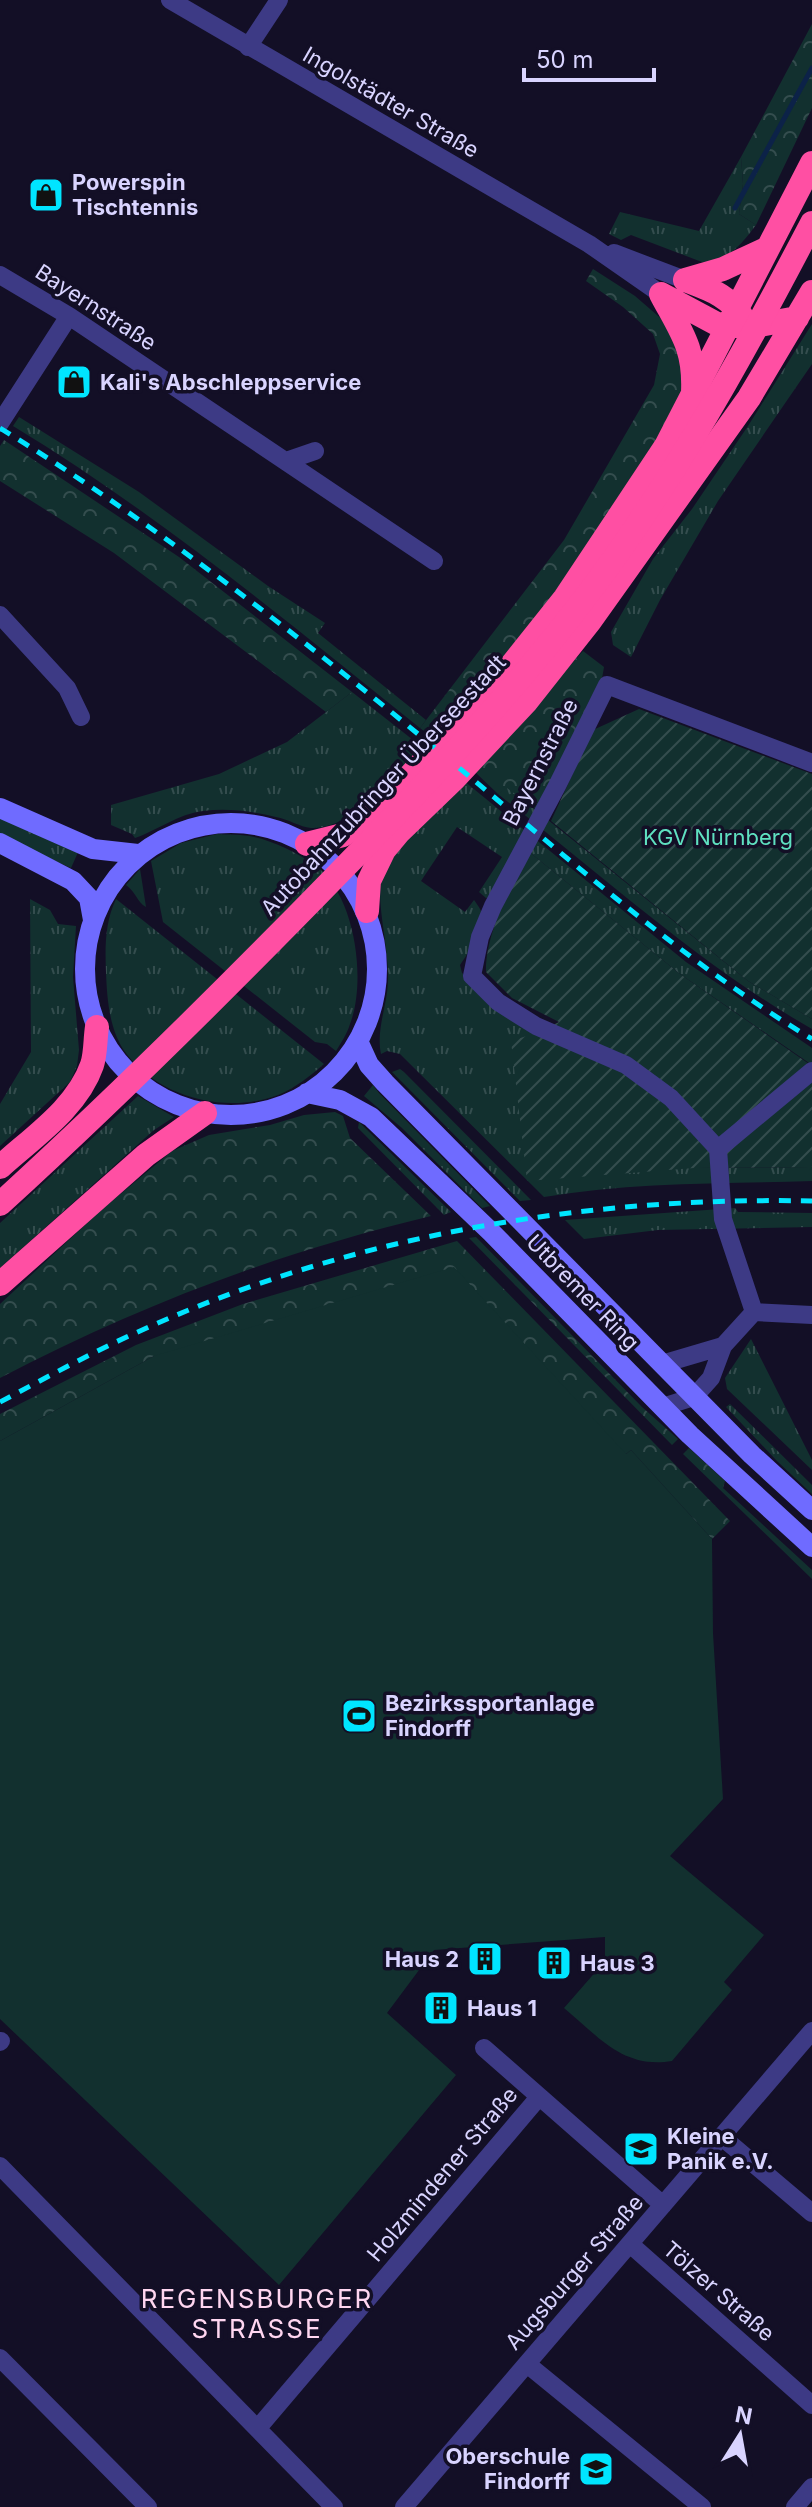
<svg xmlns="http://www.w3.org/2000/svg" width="812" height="2507" font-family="Inter,sans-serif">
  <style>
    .grass { fill: url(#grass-tufts) }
    .forest { fill: url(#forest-crowns) }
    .park { fill: #12302f }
    .garden { fill: url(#garden-furrows) }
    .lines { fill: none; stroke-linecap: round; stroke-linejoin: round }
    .stream { stroke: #0c2248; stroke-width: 5 }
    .street { stroke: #3d3a85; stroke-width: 18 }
    .secondary { stroke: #6f6bff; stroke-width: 20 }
    .highway { stroke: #ff4fa3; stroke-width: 24 }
    .rail { stroke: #00e5ff; stroke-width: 5; stroke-dasharray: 12 10; stroke-linecap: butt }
    .highway-bridge { stroke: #ff4fa3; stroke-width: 24 }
    .labels { text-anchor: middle; stroke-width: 7; stroke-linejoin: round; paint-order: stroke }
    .street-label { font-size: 22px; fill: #d9d4ff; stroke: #130f26 }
    .poi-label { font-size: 22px; font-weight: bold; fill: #d9d4ff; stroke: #130f26; text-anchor: start }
    .park-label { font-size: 22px; fill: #5fe0c0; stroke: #130f26 }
    .quarter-label { font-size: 26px; letter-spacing: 2px; fill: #ffd6f0; stroke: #130f26 }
  </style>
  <defs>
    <pattern id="grass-tufts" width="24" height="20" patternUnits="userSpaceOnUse" patternTransform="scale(2)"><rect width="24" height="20" fill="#12302f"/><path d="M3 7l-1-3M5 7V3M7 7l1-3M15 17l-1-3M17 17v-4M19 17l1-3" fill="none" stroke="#344d4e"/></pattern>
    <pattern id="forest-crowns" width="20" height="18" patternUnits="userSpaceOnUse" patternTransform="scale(2)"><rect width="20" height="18" fill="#12302f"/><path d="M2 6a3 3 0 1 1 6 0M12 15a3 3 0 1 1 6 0" fill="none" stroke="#344d4e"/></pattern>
    <pattern id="garden-furrows" width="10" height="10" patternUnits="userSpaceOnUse" patternTransform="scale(2)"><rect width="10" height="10" fill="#12302f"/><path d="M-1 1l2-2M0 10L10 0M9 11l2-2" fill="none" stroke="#344d4e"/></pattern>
  </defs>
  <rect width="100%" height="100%" fill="#130f26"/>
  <!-- grass -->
  <path class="grass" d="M741 157 743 184 739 214 756 225C741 245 728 261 702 262L631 235 621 240 609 234 620 212 699 231Z
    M812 324V364L718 501 660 600 631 657 613 645 611 632 653 559 692 509 748 426Z
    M19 417 139 492 268 586 325 623 318 633 426 720 420 728C288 622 158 514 13 426Z
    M352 692 422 747C396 774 353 830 311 828 300 827 288 819 276 817 253 811 227 808 203 811 178 814 158 830 135 838L132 834 111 825V805L219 774 287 742Z
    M464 781 686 962 812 1048V1065L680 974 528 851 490 897 486 898 479 892 502 857 457 827 421 881 465 912 474 900C475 901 481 910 481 911 485 928 469 952 460 965L462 973 539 1032 532 1035 694 1168 812 1167V1181C723 1184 632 1182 544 1197L400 1054 387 1051 381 1054C376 1029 387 1007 388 982 389 951 380 921 380 890 380 854 439 807 464 781Z
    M507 787 748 981 812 1019V1029C698 964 601 874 498 794Z
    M0 815 79 850 71 868 0 836Z
    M217 834C229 835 242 834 254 837 273 841 298 853 315 865 355 894 367 980 350 1024 347 1034 341 1043 336 1051L327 1044 315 1042 163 922 151 861 181 843Z
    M140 869 146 907C137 902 136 892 126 885Z
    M30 899 50 910 58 924 76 926 73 977 79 1050 77 1066 70 1082 0 1146V1104L31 1052Z
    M116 899 324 1064C310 1076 295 1088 278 1095 226 1115 155 1097 123 1049 109 1027 107 997 106 972 105 947 105 922 116 899Z
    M400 1069 404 1072 531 1200 520 1201 392 1072Z
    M373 1085 379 1093 490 1206 482 1208 402 1128 364 1096Z
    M138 1096 174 1117 154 1130 0 1268V1223Z
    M359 1122 451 1212 444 1215 358 1128Z
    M735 1208 738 1212 812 1213V1227L658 1230 584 1239 565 1220Z
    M751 1339 812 1460V1470L727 1389 725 1378Z
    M730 1404 812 1485V1494L777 1461 726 1407Z"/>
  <!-- forest -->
  <path class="forest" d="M812 24V108L756 225 739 214 743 184 741 157Z
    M593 269 635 296 673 329 685 362 681 396 655 446 553 595 436 740 420 728 564 540 654 385 660 354 653 334 623 307 586 281Z
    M4 440 179 557 352 692 326 712 114 553 0 481V446Z
    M583 651 604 667 600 690 537 810 507 788 498 794 474 771Z
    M335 1112 343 1116 350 1138 431 1216C277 1253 140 1305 0 1378V1304L99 1212 172 1151 209 1135 270 1125 304 1115Z
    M476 1237 642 1407 678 1439 672 1445 469 1238Z
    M457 1241 730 1521 712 1539 631 1450 626 1454 154 1356 0 1441V1414L136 1345 243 1304Z
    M689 1448 725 1481 723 1488 812 1570V1579L683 1454Z"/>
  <!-- park -->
  <path class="park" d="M454 1267 626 1454 631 1450 712 1539 713 1633 723 1799 670 1856 764 1935 724 1982 732 1990 672 2061C623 2069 599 2037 564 2008L605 1961V1937L434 1950 387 2013 456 2075 279 2285 0 2019V1441L154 1356Z"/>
  <!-- garden -->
  <path class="garden" d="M639 709 812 774V1019L748 981 551 821 593 730Z
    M528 851 680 974 812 1066V1167L694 1168 527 1181 511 1041 539 1032 559 1022 512 998 486 972C485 935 511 883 528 851Z"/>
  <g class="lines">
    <!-- stream -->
    <path class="stream" d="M735 208 812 68"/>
    <!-- street -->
    <path class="street" d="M170 0 589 244 661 294
      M248 47 279 0
      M614 253 685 280
      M0 275 69 316 434 561
      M0 423 69 316
      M286 461 315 451
      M0 615 67 688 81 717
      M718 1149 671 1098 626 1065 536 1026 498 1002 472 976 480 937 493 906 557 786 607 685 812 763
      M718 1149 723 1219 754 1312
      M718 1149 812 1071
      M754 1312 812 1315
      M662 1364 723 1346
      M662 1407 694 1397 711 1378 723 1346 754 1312
      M0 2042 1 2041
      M484 2048 663 2205
      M722 2137 812 2213
      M0 2166 334 2507
      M630 2244 812 2405
      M0 2358 148 2507
      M527 2364 702 2507
      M258 2428 539 2097
      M404 2507 812 2031
      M795 2507 812 2487"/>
    <!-- secondary -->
    <path class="secondary" d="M0 808 93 849 138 854
      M85 969a146 146 0 1 1 292 0a146 146 0 1 1-292 0Z
      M0 843 73 881 89 898 93 920
      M358 1041 369 1065 385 1083 752 1455 812 1510
      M307 1093 340 1100 371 1117 491 1232 690 1435 812 1547"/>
    <!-- highway -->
    <path class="highway" d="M685 280C709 289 731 296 744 320
      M685 280 723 269 768 248
      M661 294 717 324 749 327 797 318
      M662 296C682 333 695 349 693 392
      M307 844 343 835 384 804 506 672 565 598 666 446 812 163
      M367 911 369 881 384 850 399 832 455 778 526 702 590 621 749 398 812 292
      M0 1167C33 1137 77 1108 92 1065 96 1053 95 1039 97 1027
      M0 1284 146 1155 205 1113"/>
    <!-- rail -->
    <path class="rail" d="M0 428C168 532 324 655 476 782 584 872 691 966 812 1039
      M0 1402C46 1378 92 1352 140 1331 349 1236 584 1196 812 1201"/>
    <!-- highway-bridge -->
    <path class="highway-bridge" d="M0 1204C116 1098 227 988 336 876 440 770 543 662 627 540 697 439 755 332 812 223"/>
  </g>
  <!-- icons -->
  <defs>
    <symbol id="shop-square" viewBox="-11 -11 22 22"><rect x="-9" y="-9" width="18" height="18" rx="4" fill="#00e5ff" stroke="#130f26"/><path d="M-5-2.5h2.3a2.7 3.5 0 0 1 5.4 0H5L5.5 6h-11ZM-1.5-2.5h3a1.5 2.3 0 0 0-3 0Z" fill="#111"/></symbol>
    <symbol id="stadium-square" viewBox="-11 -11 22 22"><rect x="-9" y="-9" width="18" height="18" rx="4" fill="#00e5ff" stroke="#130f26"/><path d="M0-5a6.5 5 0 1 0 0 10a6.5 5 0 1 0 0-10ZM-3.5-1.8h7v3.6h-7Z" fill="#111"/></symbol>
    <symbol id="building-square" viewBox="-11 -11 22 22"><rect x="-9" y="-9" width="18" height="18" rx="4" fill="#00e5ff" stroke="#130f26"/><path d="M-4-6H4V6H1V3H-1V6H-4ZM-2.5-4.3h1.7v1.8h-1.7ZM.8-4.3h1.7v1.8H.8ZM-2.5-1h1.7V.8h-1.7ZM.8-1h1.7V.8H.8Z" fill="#111"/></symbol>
    <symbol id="school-square" viewBox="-11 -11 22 22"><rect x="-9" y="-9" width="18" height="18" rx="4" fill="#00e5ff" stroke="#130f26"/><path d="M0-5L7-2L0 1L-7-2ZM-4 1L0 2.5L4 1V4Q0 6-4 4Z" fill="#111"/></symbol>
  </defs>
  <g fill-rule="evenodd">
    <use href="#shop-square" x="26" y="175" width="40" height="40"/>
    <use href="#shop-square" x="54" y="362" width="40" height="40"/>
    <use href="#stadium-square" x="339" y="1696" width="40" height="40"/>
    <use href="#building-square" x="465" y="1939" width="40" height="40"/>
    <use href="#building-square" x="534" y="1943" width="40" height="40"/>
    <use href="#building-square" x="421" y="1988" width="40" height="40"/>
    <use href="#school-square" x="621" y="2129" width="40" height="40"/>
    <use href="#school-square" x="576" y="2449" width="40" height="40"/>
  </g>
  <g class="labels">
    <!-- street labels -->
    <g class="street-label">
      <text transform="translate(391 102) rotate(30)" y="8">Ingolstädter Straße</text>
      <text transform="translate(96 307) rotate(33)" y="8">Bayernstraße</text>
      <text transform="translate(540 762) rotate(-63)" y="8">Bayernstraße</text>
      <text transform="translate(383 785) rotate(-47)" y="8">Autobahnzubringer Überseestadt</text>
      <text transform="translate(583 1292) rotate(46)" y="8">Utbremer Ring</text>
      <text transform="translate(442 2174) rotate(-50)" y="8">Holzmindener Straße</text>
      <text transform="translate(574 2272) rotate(-49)" y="8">Augsburger Straße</text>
      <text transform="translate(719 2291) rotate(41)" y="8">Tölzer Straße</text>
    </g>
    <!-- poi labels -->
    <g class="poi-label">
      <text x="72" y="190">Powerspin<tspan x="72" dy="25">Tischtennis</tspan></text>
      <text x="100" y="390">Kali's Abschleppservice</text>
      <text x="385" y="1711">Bezirkssportanlage<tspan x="385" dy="25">Findorff</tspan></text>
      <text x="459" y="1967" text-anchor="end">Haus 2</text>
      <text x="580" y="1971">Haus 3</text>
      <text x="467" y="2016">Haus 1</text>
      <text x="667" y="2144">Kleine<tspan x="667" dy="25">Panik e.V.</tspan></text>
      <text x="570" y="2464" text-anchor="end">Oberschule<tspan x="570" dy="25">Findorff</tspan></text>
    </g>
    <!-- park labels -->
    <g class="park-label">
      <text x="718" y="845">KGV Nürnberg</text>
    </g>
    <!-- quarter labels -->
    <g class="quarter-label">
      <text x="257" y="2308">REGENSBURGER<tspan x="257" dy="30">STRASSE</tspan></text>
    </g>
  </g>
  <!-- north arrow -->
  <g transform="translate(740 2435) rotate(11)" stroke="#130f26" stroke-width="6" paint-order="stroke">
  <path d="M0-6L14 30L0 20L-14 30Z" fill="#d9d4ff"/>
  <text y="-12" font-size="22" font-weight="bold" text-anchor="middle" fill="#d9d4ff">N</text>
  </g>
  <!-- scale -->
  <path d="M524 68v12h130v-12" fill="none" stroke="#d9d4ff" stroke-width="4"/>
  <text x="536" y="68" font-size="24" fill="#d9d4ff" stroke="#130f26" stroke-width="6" paint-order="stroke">50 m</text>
</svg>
